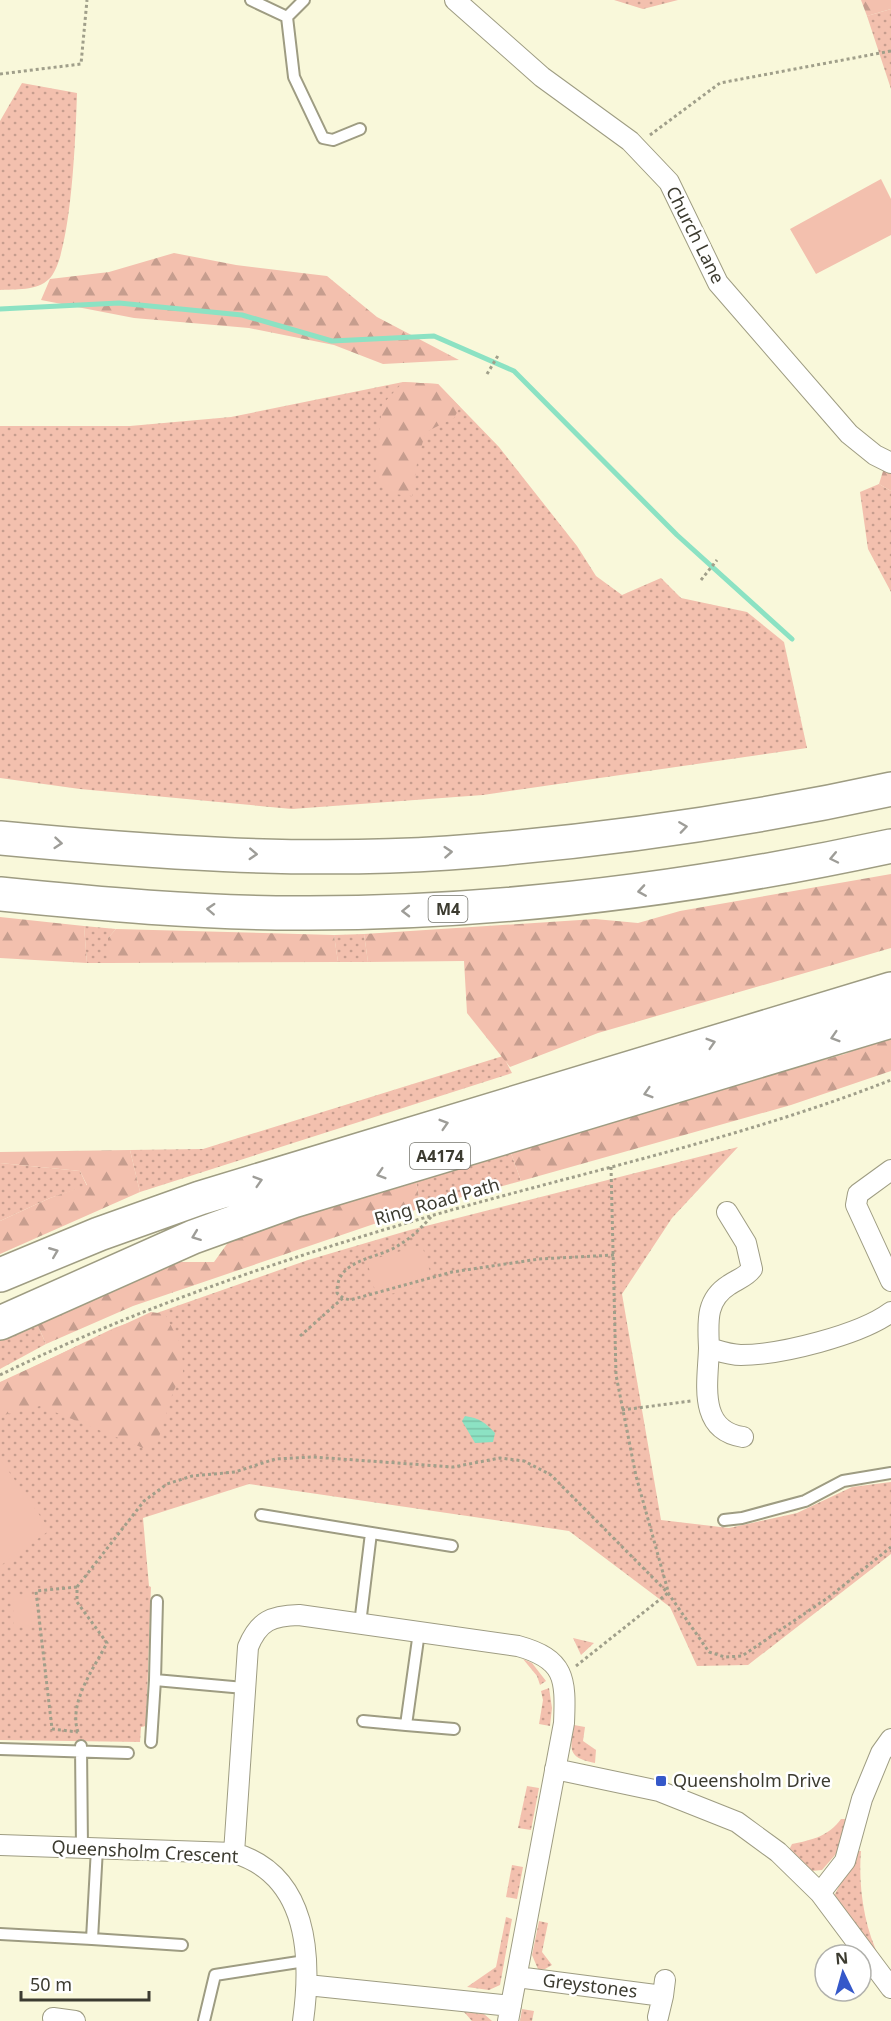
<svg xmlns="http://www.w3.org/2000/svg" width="891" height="2021" font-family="'Noto Sans',sans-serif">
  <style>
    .grass { fill: url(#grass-dots) }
    .forest { fill: url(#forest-firs) }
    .pitch { fill: #f3c0ae }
    .water { fill: url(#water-rules) }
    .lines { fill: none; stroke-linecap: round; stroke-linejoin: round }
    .stream { stroke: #8ce2c3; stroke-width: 5 }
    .lane-casing { stroke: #9e9c82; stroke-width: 14 }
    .street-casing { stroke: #9e9c82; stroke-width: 22 }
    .highway-casing { stroke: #9e9c82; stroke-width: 36 }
    .path { stroke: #a09f8a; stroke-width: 3; stroke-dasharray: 3 3; stroke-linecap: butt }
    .lane { stroke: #fff; stroke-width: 10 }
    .street { stroke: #fff; stroke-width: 20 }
    .highway { stroke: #fff; stroke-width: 33 }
    .oneway { stroke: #9e9d98 }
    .poi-dot { fill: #3558c9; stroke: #fff; stroke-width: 2 }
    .labels { text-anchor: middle; stroke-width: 5; stroke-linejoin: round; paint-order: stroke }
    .shield { fill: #fff; stroke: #76766e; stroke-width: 1.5 }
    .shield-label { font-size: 16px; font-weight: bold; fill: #3c3b30 }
    .street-label { font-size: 18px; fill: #3c3b30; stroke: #fff }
    .poi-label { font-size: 18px; fill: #3c3b30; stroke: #fff; text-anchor: start }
  </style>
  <defs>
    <pattern id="grass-dots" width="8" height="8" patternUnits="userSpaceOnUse" patternTransform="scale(1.5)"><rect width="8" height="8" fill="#f3c0ae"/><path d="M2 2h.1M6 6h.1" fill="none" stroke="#c69d8e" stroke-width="1.8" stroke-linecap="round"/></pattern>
    <pattern id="forest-firs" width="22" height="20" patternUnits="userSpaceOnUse" patternTransform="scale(1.5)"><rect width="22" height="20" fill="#f3c0ae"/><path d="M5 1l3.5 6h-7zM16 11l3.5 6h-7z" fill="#c69d8e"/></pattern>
    <pattern id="water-rules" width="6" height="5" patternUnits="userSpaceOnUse" patternTransform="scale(1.5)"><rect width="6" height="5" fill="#8ce2c3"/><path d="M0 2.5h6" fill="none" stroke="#7ac3a8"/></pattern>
  </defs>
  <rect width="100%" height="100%" fill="#f9f8da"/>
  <!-- grass -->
  <path class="grass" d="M614 0H678L643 9Z
    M891 9V89L867 16Z
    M22 83 77 93C76 128 72 258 49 279 37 291 15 289 0 290V121Z
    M403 382 438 384 499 447 577 546 596 576 622 595 661 578 681 598 747 612 784 642 807 748 483 795 292 809 80 789 0 778V426H130L231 417Z
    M879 484 891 491V592L868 549 860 492Z
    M84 926 116 929 108 938V963H87Z
    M364 934 368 962H338L334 935Z
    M503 1056 512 1073 140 1192 130 1150 203 1149Z
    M738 1147 672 1218 622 1294 661 1520 729 1528 797 1513 852 1487 891 1482V1554L748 1665 697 1666 670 1607 569 1531 249 1484 143 1518 149 1586 151 1587 146 1726 141 1727 140 1742 0 1740V1383L114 1328 308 1260 410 1230Z
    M511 1153 521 1181 421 1208 416 1182Z
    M0 1163 80 1171 87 1186 50 1198 0 1221Z
    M35 1319 46 1344 0 1369V1337Z
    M573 1638 594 1643 581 1655Z
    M523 1659 532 1663 546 1681 540 1685 537 1676Z
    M549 1688 552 1708 550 1726 539 1724 543 1700 541 1691Z
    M574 1725 585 1727 583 1741 596 1750 595 1763C567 1757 570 1750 574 1725Z
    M527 1786 539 1788 531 1830 518 1828Z
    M841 1819H846L843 1846 822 1870 811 1871 788 1852 792 1844C812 1840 829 1836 841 1819Z
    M857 1851H861C858 1885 864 1928 880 1958L834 1896Z
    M512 1865 523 1867 517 1899 506 1897Z
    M506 1917 512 1919 500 1985 489 1990 467 1987 496 1967Z
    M539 1921 548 1923 542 1952 552 1965 545 1969H538L532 1955Z
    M522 2009 534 2011 532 2021H520Z
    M464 2012 484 2014 492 2021H472Z"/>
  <!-- forest -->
  <path class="forest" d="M861 0H891V9L867 16Z
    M174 253 236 265 327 276 377 317 459 360 383 364 334 345 249 328 134 318 41 300 50 279 109 272Z
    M403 382 438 384 460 407 454 418 426 432 418 457 412 496 394 494 375 479 382 405Z
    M884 468 891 471V491L879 484Z
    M891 874V948L598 1033 510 1067 467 1013 464 961 368 962 364 934 595 919 638 923 680 911Z
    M0 917 84 926 87 963 0 958Z
    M116 929 334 935 338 962 108 963V938Z
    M891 1034V1071L791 1105 521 1181 511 1153 550 1135 845 1054Z
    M130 1150 140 1192 0 1254V1221L50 1198 87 1185 80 1171 0 1163V1152Z
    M416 1182 421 1208 133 1306 46 1344 35 1319 175 1262H214L232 1237 367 1192Z
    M151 1312 165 1314 182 1347 183 1372 173 1392 156 1447 143 1448 40 1406 0 1416V1382Z"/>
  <!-- pitch -->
  <path class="pitch" d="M881 179 891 199V235L816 274 790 229Z
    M422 1245 433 1282 377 1298 367 1261Z
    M0 1459 50 1530 0 1566Z
    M35 1596 36 1625 14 1626 13 1597Z"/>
  <!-- water -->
  <path class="water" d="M465 1416C479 1418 486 1423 495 1433L493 1442 475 1443 462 1421Z"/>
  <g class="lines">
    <!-- stream -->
    <path class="stream" d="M0 309 119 303 242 315 332 341 434 336 514 371 677 535 792 639"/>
    <defs>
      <path id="lane" d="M251 0 287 17 304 0
        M287 17 294 77 323 138 333 140 360 129
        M261 1515 452 1546
        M724 1520 742 1518 805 1501 843 1481 891 1473
        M157 1601 155 1680 244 1688
        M360 1624 371 1533
        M419 1632 406 1725 454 1729
        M363 1721 406 1725
        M151 1742 155 1680
        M81 1746 82 1847
        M0 1749 128 1753
        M97 1848 92 1939 182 1945
        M0 1934 92 1939
        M204 2021 215 1975 305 1961"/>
      <path id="street" d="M455 0 542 77 630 141 669 182 718 283 849 434 875 455 891 463
        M891 1170 858 1194 856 1205 891 1281
        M727 1212 746 1243 752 1269C746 1277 738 1279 729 1285 705 1300 708 1323 709 1348 719 1351 730 1355 741 1355 780 1355 860 1335 891 1312
        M709 1348C708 1382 697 1430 743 1437
        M555 1769 659 1791 737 1822 778 1852 820 1893 891 1988
        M0 1845 234 1853C308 1875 312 1956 303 2021
        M234 1853 248 1647C259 1620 272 1616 299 1615L518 1646C565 1659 566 1678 564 1723L508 2021
        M820 1893 845 1861 862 1799 881 1753 891 1739
        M517 1977 663 1996 665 1980
        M307 1985 511 2006
        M658 2017 663 1996
        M53 2018 75 2021"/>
      <path id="highway" d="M0 838C148 852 299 863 448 853 597 842 745 821 891 789
        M0 894C99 904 199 913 298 913 498 914 696 888 891 846
        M0 1275 99 1234 200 1198 891 989
        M0 1323 193 1237 293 1201 891 1021"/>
    </defs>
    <!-- lane casing -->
    <use href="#lane" class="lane-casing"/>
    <!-- street casing -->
    <use href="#street" class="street-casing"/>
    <!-- highway casing -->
    <use href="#highway" class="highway-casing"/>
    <!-- path -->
    <path class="path" d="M0 74 81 64 87 0
      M650 135 720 83 891 51
      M487 374 499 354
      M701 580 717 560
      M611 1167 616 1375 636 1476 668 1591
      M431 1217C421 1228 411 1238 399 1245 377 1260 336 1258 337 1293L343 1298 350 1300 452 1272 539 1259 614 1255
      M300 1336 343 1298
      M0 1375C139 1307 286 1258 434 1215 587 1171 743 1138 891 1080
      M622 1410 691 1401
      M77 1587 36 1591 52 1729 78 1732
      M576 1666 668 1593
      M78 1732C68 1703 94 1668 107 1643L77 1602V1587L144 1501 167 1484 192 1476 235 1472 275 1459 313 1457 453 1467 500 1458 524 1461 551 1475 668 1593 709 1652 725 1657 742 1656 829 1597 891 1547"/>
    <!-- lane -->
    <use href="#lane" class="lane"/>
    <!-- street -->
    <use href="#street" class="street"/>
    <!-- highway -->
    <use href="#highway" class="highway"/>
  </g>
  <!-- one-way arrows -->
  <defs><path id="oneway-chevron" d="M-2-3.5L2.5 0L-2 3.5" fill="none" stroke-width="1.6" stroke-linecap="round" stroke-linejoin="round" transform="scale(1.5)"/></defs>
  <g class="oneway">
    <use href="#oneway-chevron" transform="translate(683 827) rotate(-8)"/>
    <use href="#oneway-chevron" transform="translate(58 843) rotate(5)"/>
    <use href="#oneway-chevron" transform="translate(448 852) rotate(-4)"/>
    <use href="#oneway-chevron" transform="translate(253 854) rotate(3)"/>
    <use href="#oneway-chevron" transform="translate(834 858) rotate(168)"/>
    <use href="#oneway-chevron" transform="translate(642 891) rotate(171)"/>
    <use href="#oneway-chevron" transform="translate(211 909) rotate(-177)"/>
    <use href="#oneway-chevron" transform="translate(406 911) rotate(179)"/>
    <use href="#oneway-chevron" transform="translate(835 1037) rotate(163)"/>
    <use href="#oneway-chevron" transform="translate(711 1043) rotate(-17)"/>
    <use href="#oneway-chevron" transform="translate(648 1093) rotate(163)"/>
    <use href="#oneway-chevron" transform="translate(444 1124) rotate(-17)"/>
    <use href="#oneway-chevron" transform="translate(381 1174) rotate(163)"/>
    <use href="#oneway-chevron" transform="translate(258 1181) rotate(-17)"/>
    <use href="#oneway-chevron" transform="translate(196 1236) rotate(159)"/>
    <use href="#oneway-chevron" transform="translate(54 1252) rotate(-22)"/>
  </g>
  <!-- markers -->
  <rect class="poi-dot" x="655" y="1775" width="12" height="12" rx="3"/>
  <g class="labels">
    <!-- shield labels -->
    <g class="shield">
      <rect x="428.5" y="896" width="39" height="26" rx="4.5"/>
      <rect x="410" y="1143" width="60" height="26" rx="4.5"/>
    </g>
    <g class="shield-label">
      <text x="448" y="915">M4</text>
      <text x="440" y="1162">A4174</text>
    </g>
    <!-- street labels -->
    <g class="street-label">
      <text transform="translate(695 235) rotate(63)" y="6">Church Lane</text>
      <text transform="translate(437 1202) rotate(-16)" y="6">Ring Road Path</text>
      <text transform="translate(145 1852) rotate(3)" y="6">Queensholm Crescent</text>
      <text transform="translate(590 1986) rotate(7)" y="6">Greystones</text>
    </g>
    <!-- poi labels -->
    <g class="poi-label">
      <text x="673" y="1787">Queensholm Drive</text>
    </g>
  </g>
  <!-- north arrow -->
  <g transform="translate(843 1973) rotate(355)"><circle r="28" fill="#ffffff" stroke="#b1b1ac" stroke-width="1.5"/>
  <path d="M0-4.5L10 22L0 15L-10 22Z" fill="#3558c9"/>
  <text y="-9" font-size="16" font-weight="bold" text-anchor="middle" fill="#3c3b30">N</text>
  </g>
  <!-- scale -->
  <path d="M21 1991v9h128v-9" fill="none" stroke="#3c3b30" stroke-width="3"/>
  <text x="30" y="1991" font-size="18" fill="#3c3b30" stroke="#ffffff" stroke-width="4.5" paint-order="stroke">50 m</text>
</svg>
